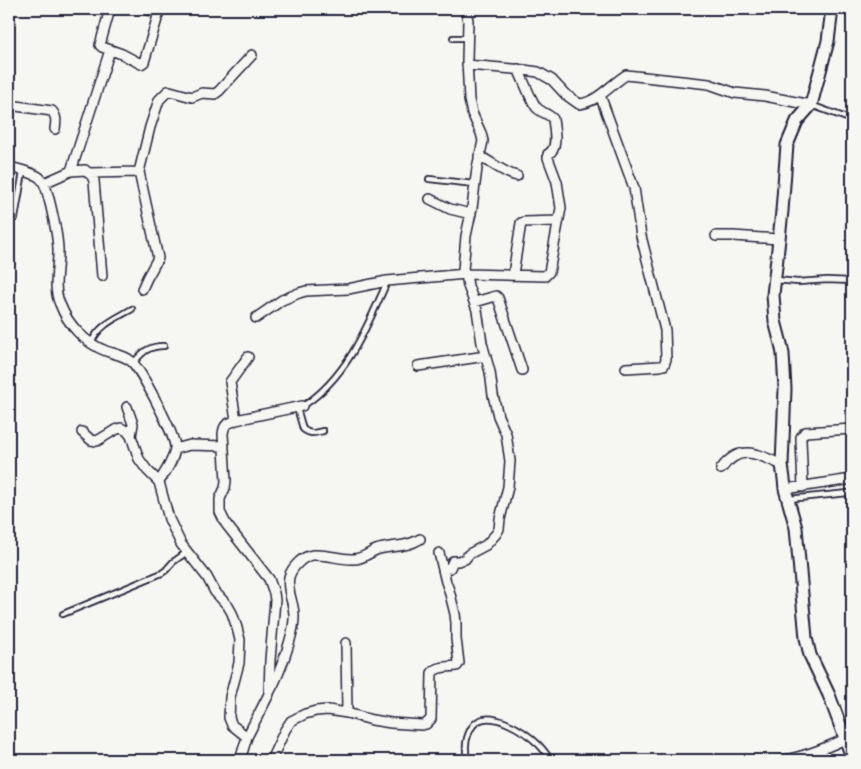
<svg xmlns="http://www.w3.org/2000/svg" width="861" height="769" font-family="'Playpen Sans',sans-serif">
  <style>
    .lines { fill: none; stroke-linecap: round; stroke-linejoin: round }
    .lane-casing { stroke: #22223b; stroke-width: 8 }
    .street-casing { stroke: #22223b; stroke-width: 12 }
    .secondary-casing { stroke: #22223b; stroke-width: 15 }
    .lane { stroke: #f6f6f2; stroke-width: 4.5 }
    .street { stroke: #f6f6f2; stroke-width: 9 }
    .secondary { stroke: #f6f6f2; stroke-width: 11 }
  </style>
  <rect width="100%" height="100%" fill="#f6f6f2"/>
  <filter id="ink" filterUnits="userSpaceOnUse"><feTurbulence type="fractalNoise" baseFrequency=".02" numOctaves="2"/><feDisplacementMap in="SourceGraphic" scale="10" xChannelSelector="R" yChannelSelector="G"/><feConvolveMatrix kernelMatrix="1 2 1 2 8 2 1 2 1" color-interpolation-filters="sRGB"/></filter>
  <g filter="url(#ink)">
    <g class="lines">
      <defs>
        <path id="lane" d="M453 38H467
          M811 105 852 120
          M429 179 474 184
          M15 218 23 172
          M776 280 798 282 827 280 852 281
          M91 343C100 324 115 319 132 309
          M133 363C143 352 148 346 164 346
          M303 406C347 377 366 329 387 282
          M297 408 303 429C310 435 315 433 323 431
          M789 499 848 493 852 494
          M63 614 162 573 166 570 173 562 187 552
          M467 760C465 748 465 738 472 727 487 705 526 732 539 745 544 750 547 755 551 760"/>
        <path id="street" d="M110 9 100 45 102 47 122 54 141 64 144 62 158 16 157 12 143 9
          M467 65 524 70 538 72 552 80 565 94 579 104C598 102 610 85 626 75L709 84 735 93 765 96 811 105
          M600 95 634 188 641 236 665 330 666 359 664 365 660 366 626 368
          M9 105 52 111C57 117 56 122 55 129
          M479 156C492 162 503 173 517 176
          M9 167C17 169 35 173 40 178 46 183 47 193 49 199 53 215 57 231 58 248 59 266 52 287 60 304 68 325 85 343 106 351 114 354 124 355 131 361 140 368 176 436 175 448 174 460 165 472 159 482
          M71 171 110 50
          M139 172 150 127 159 100 168 91H170L192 97 202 93 215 94 219 91 252 55
          M89 173 139 172 158 258 147 278 142 289
          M44 183 71 171 85 170 92 176 94 181 102 276
          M430 199 450 209 471 214
          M716 236H733L779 239
          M513 274 521 223 524 222 559 221
          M475 302 496 296 498 298 522 370
          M256 318 282 300 299 293 306 291 348 289 387 281 466 274 545 276 549 272 561 208 557 182 548 158V154C559 149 554 129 553 119 548 113 541 113 536 107 529 96 524 81 518 69
          M418 366 486 356
          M127 407 133 424 131 436
          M236 420 230 382 248 357
          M82 432 91 440 97 441 115 430 121 428 127 431 131 436 139 459 147 470 159 482 169 519 181 544 207 577 215 592 228 606 232 613 237 628 240 640 239 663 230 697 229 718 232 725 247 737
          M175 449 190 445 224 446
          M721 469C740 443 758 454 782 465
          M803 487 801 440V437L805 432 852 429
          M785 489 852 479
          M443 569 450 568 453 561H458L465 559 469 554 486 545 496 534 499 529 500 519 508 487 510 461 506 434 498 416 493 395 490 372 482 343 477 310 468 286 466 274 463 270 466 236 472 208 477 168 483 141 481 133 472 113 469 100 467 60 468 21 466 9
          M346 643 347 713
          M270 691C279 675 295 633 294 615 294 603 286 590 289 577 292 567 303 556 313 555 327 554 338 559 351 559 361 560 367 554 376 550 391 545 406 548 420 539
          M240 760 247 737 269 694 270 660 275 600 274 593 269 579 226 524 220 512V499L225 488 226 481 223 434C224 424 227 424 236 420L302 406
          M271 760 285 730 291 721 305 714 316 711 328 710 347 713 372 720 391 723 422 725 426 724 431 719 432 673C436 666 449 667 457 666L459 663 456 639V623L455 614 449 590 446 582 439 553
          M783 760C804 757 826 748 845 739"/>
        <path id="secondary" d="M832 9 828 41 811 105 797 121 787 145 782 211 773 295 775 321 781 344 783 354 785 389 782 465 784 479 785 489 796 528 806 638 810 655 829 695 852 757"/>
      </defs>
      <!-- lane casing -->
      <use href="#lane" class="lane-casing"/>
      <!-- street casing -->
      <use href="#street" class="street-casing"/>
      <!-- secondary casing -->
      <use href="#secondary" class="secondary-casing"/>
      <!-- lane -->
      <use href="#lane" class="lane"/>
      <!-- street -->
      <use href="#street" class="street"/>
      <!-- secondary -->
      <use href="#secondary" class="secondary"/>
    </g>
  </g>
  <!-- margin -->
  <rect width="861" height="769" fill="none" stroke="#f6f6f2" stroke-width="30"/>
  <rect x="15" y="15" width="831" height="739" fill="none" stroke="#22223b" stroke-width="2" filter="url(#ink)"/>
</svg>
